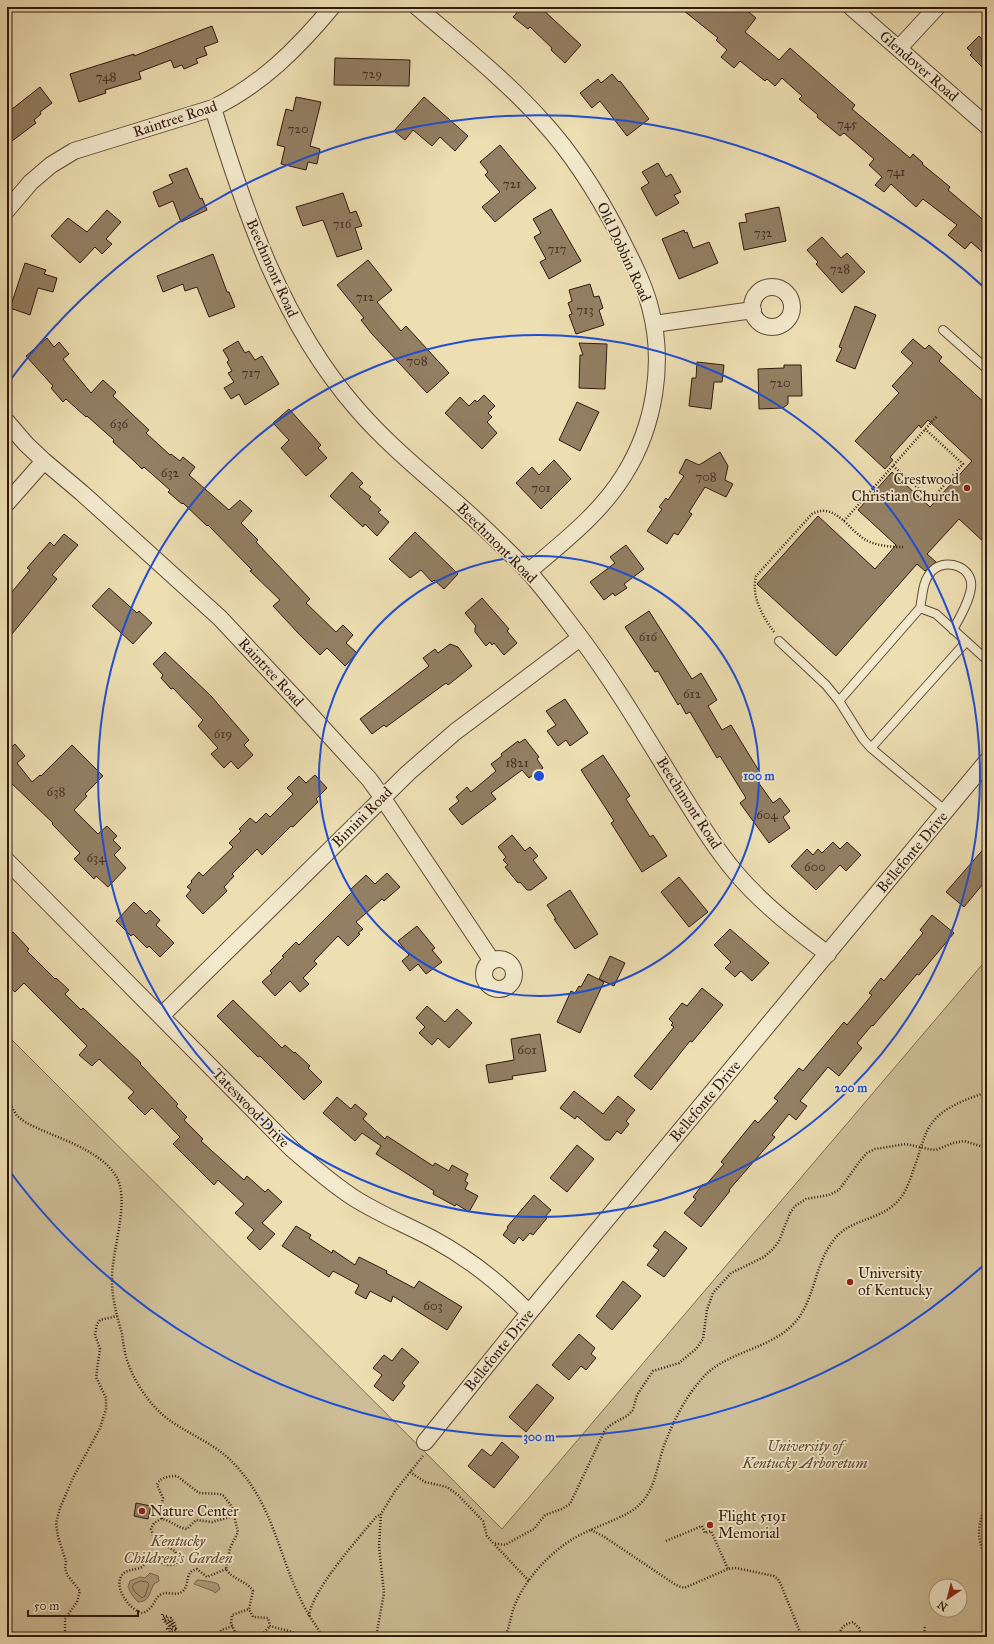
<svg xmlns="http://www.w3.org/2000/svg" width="994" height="1644" font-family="'IM FELL Great Primer',serif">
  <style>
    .green { fill: #cdbd96; stroke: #7f6a52; fill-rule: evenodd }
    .water { fill: #ad9b7a; stroke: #7b674f }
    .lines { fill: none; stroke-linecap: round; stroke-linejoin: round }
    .shore { stroke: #6f5a44; stroke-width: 1 }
    .building { fill: #937f63; stroke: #31180e }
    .service-casing { stroke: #604a37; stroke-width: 10 }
    .minor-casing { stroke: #604a37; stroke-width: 18 }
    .path { stroke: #31180e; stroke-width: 2.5; stroke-dasharray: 1 2; stroke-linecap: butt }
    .service { stroke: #f3eacd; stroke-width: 8 }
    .minor { stroke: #f3eacd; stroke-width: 16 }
    .ring { fill: none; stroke: #1d4ed8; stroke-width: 2 }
    .poi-dot { fill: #8f2418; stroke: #f3eacd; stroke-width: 1.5 }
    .labels { text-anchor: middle; stroke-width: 3.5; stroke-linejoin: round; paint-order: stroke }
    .number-label { font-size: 13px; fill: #4a3223 }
    .street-label { font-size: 15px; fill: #31180e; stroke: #f3eacd }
    .poi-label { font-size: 15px; fill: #31180e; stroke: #f3eacd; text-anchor: start }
    .park-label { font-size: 15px; font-style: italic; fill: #604a37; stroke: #f3eacd }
    .centre { fill: #1d4ed8; stroke: #f3eacd; stroke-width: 2 }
    .ring-label { font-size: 12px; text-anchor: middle; font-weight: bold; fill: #1d4ed8; stroke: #f3eacd; stroke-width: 3.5; stroke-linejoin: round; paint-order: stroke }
  </style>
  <rect width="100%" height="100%" fill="#eddfb2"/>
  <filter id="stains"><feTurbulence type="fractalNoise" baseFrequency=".005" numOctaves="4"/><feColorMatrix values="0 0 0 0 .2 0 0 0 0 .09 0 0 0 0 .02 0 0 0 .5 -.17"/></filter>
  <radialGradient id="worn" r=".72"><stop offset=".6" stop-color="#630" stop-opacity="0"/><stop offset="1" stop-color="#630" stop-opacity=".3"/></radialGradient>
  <!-- green -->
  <path class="green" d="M987 959V1637H7V1035L502 1529ZM936 1586H960V1610H936Z"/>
  <!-- water -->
  <path class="water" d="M150 1573 158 1576 159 1581 154 1584C149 1592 150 1602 138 1602L132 1595 128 1587 130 1581 140 1577 145 1578Z
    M197 1580C202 1580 215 1582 218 1584L220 1589 215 1593 213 1591 194 1584Z"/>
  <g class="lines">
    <!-- shore -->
    <path class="shore" d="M141 1581 147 1582 149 1584 145 1596 142 1598 135 1592 132 1587 134 1584Z"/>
  </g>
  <!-- building -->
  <path class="building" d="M522 7H540L581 45 565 63 551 50 552 48 530 27 528 29 513 17Z
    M679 7H743L756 18 745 32 779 60 790 48 855 105 852 109 910 158 913 154 923 163 922 164 950 187 948 190 987 223V256L971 242 965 249 948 235 957 225 923 199 916 207 891 184 884 192 875 185 882 177 869 165 874 159 844 133 840 136 817 117 818 115 799 99 802 96 782 78 775 86 767 79 765 81 740 61 734 68 721 57 727 50 716 40 718 38Z
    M212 26 218 42 204 47 207 55 196 59 198 63 184 69 182 65 174 68 171 60 139 72 141 79 105 90 106 93 79 102 70 74 134 54V56Z
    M979 36 987 44V72L970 55 972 53 967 48Z
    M335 58 410 60 409 86 334 85Z
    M612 74 619 82 620 81 649 119 627 136 600 101 592 108 580 93 598 79 601 83Z
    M40 87 52 103 40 112 41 114 34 120 36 123 12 141 7 135V113Z
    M296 97 321 102 310 146 320 149 317 164 308 162 306 170 281 164 285 147 277 145 286 109 293 111Z
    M424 97 468 136 455 151 440 137 432 146 413 130 405 140 394 131Z
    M500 145 536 188 495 222 482 207 500 192 485 175 488 172 480 162Z
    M658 163 666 177 671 174 681 192 674 195 679 203 656 216 641 188 649 183 642 172Z
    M187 168 200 199 202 198 207 210 181 222 173 201 159 207 153 192 173 183 169 175Z
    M343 193 350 213 356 211 362 226 355 228 362 249 337 257 323 220 303 226 296 207Z
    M779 207 786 241 744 250 739 223 747 222 745 214Z
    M551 209 581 261 549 279 540 262 546 259 534 237 541 233 533 219Z
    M107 210 121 222 106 239 112 244 102 254 95 247 80 263 51 236 68 218 87 232Z
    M684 230 685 233 687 232 693 248 709 242 718 263 679 279 662 239Z
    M822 237 841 258 847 253 865 272 842 293 816 264 818 262 807 250Z
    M213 254 227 292H229L235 307 209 317 197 287 185 291 183 284 163 292 157 276Z
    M368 260 392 290 377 302 401 331 406 326 449 373 427 393 372 334 361 320 364 318 337 285Z
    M25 263 46 270 44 274 57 278 53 292 38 288 30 315 10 308Z
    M590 284 594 297 599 296 603 308 599 310 604 325 576 334 569 315 572 314 568 303 572 301 569 290Z
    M855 306 876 315 855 369 836 361 842 348 839 347Z
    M47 338 54 347 59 342 69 354 63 359 91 393 103 380 116 392 113 396 149 430 146 433 170 455 171 454 180 461 183 457 195 467 189 475 229 510 240 500 252 511 241 523 258 540 256 542 310 599 306 603 336 632 343 625 353 635 346 643 357 653 345 666 327 648 320 655 298 633 273 606 280 600 250 571 252 570 208 525 207 526 183 503 182 504 168 492 170 490 144 467 142 469 134 461 113 442 114 440 87 416 86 417 66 399 63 402 51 388 53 386 26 356Z
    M913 339 925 349 929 345 942 357 939 361 987 405V545L959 519 927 554 936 562 925 571 917 564 836 656 757 584 818 516 875 569 896 545 858 510 892 472 930 507 972 461 928 420 921 428 919 425 890 457 893 460 885 469 855 441 899 393 892 386 913 363 901 352Z
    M238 341 245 353 249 351 255 360 262 356 279 384 245 405 239 394 231 399 224 388 234 382 228 373 232 371 227 362 229 360 223 350Z
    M579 343 607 344 605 389 579 388 580 355H583Z
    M697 362 724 365 722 382H714L711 409 689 406 692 378H696Z
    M784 365H801L802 396H788V404L783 408 759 409 758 369 784 368Z
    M484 395 495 406 488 413 492 417 487 422 497 433 482 449 445 413 460 397 469 406 475 400 477 402Z
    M577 402 599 412 580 451 559 440Z
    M289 409 321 445 318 448 327 458 306 476 281 448 289 440 273 423Z
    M720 452 728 466 725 480 733 484 726 497 705 487 689 512 692 514 678 535 674 533 667 544 647 531 662 509 659 507 666 498 668 500 684 476 679 473 686 459 699 465Z
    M554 460 571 479 541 509 516 483 532 467 539 475Z
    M352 472 363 483 359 487 371 497 369 499 381 510 378 512 389 522 377 536 365 524 363 527 330 496Z
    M415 532 458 574 444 589 434 580 432 582 421 570 410 578 389 559Z
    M64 534 78 545 52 575 57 579 7 640V598L30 570 27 568 50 542 54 546Z
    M626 545 644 569 624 584 627 588 615 596 613 593 604 600 590 582 615 563 610 557Z
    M109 588 137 613 139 611 152 623 133 644 92 606Z
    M482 598 509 629 507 631 517 643 504 655 494 643 492 645 490 642 486 646 475 632V628L476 626 465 613Z
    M649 611 692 679 701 673 717 700 708 706 722 730 731 725 759 771 753 775 773 803 780 798 790 811 783 817 790 828 769 843 740 803 746 798 720 756 717 758 690 712 686 714 680 703 678 705 658 671 655 672 625 627Z
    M450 644 458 647 472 666 448 685 446 683 386 727 384 725 372 734 360 719 429 666 423 658 435 649 438 653Z
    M165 652 211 696 249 740 244 745 253 755 238 769 231 761 224 768 211 754 218 748 198 726 203 720 173 688 171 689 161 678 163 675 153 664Z
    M565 699 588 733 570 746 566 740 558 746 547 731 556 725 546 711Z
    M525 739 539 757 537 759 543 768 529 778 522 770 491 793 496 799 462 825 449 809 459 801 456 797 467 787 471 792 496 771 491 764 502 756 501 754 518 741 519 743Z
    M15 744 25 756 17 763 32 782 40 775 41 776 72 745 103 776 85 794 87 796 74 810 98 834 107 826 117 836 113 840 121 848 114 855 126 868 108 887 96 876 94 879 74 859 80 853 52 824 53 823 7 779V751Z
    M603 755 630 796 626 799 650 837 653 835 667 856 642 872 611 823 614 821 581 770Z
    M315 775 327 788 316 799 318 802 293 827 291 826 262 855 257 849 232 874 234 876 224 887 227 891 203 914 186 896 191 890 187 887 192 882 191 881 199 872 203 876 233 847 229 843 241 831 239 829 250 818 256 823 266 813 270 817 293 794 287 788 299 776 306 783Z
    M512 835 525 851 530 847 538 856 533 860 547 878 531 890H527L520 882 518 883 505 867 508 865 503 860 506 857 498 847Z
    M833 842 840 849 847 842 861 855 846 871 840 865 816 890 791 866 807 849 813 855 818 849 822 853Z
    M987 845V879L964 907 946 892Z
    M387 873 400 887 384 901 382 899 356 922 363 929 358 933 360 934 348 946 338 936 314 961 317 964 303 978 309 984 300 992 290 981 275 996 262 982 272 973 270 971 284 957 282 956 296 942 299 945 352 892 350 890 366 875 375 884Z
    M679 877 708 912 689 927 661 892Z
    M570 890 598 934 575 949 554 919H556L547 905Z
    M134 902 146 914 150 910 160 920 156 925 174 943 160 957 149 946 147 948 133 934 131 936 116 921Z
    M932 915 954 933 919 975 917 974 873 1026 872 1025 857 1043 862 1048 839 1076 828 1067 800 1101 807 1106 796 1120 789 1114 772 1135 775 1137 729 1190 730 1191 701 1227 684 1213 696 1199 693 1197 703 1184 705 1186 724 1164 721 1162 755 1120 758 1123 778 1101 774 1098 799 1068 803 1071 844 1022 847 1025 872 995 869 993 881 978 884 981 923 933 920 930Z
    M417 926 435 948 432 950 442 962 426 974 418 964 410 971 402 961 409 955 398 941Z
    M730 929 769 963 752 981 741 971 735 977 725 968 731 962 714 945Z
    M13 932 29 949 27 951 55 979 56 978 69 990 65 994 81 1010 83 1008 141 1063 140 1064 178 1104 176 1106 187 1117 184 1120 203 1139 201 1141 244 1180 247 1176 265 1192 268 1189 282 1202 262 1223 275 1234 260 1250 247 1238 254 1230 235 1213 244 1204 218 1180 214 1185 173 1144 180 1137 152 1108 145 1115 128 1098 134 1092 99 1059 92 1066 79 1055 87 1046 24 983 15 992 7 985V938Z
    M610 956 625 963 614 986 599 979Z
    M588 974 604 982 580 1033 557 1022 571 991 575 993 579 986 581 987Z
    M702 988 723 1005 692 1042 690 1041 651 1090 634 1076 674 1027 671 1025 673 1023 669 1019 682 1003 687 1006Z
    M233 1000 282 1048 285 1045 294 1053 295 1052 310 1066 308 1068 322 1082 304 1100 260 1056 258 1057 217 1016Z
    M427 1006 445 1022 457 1009 472 1023 449 1048 438 1038 432 1045 419 1033 425 1027 416 1018Z
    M540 1034 546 1071 512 1076 513 1079 489 1083 486 1065 514 1060 511 1039Z
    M574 1091 603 1114 618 1096 635 1110 626 1121 629 1124 621 1134 617 1131 610 1140H605L577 1116 575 1119 560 1108Z
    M337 1097 351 1109 355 1104 367 1114 363 1119 385 1139 387 1136 433 1166 435 1163 449 1171 452 1165 468 1174 465 1181 468 1183 465 1189 478 1196 469 1212 456 1204 455 1206 433 1194 434 1191 376 1154 381 1146 362 1133 355 1141 323 1113Z
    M577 1145 594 1159 567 1192 550 1178Z
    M534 1195 551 1210 545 1217 547 1218 533 1235 530 1233 523 1241 519 1237 514 1244 503 1235 508 1228 507 1227Z
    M296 1226 311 1235 309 1238 332 1253 333 1250 355 1265 359 1257 387 1271 386 1273 414 1288 419 1281 462 1307 447 1330 393 1296 391 1302 370 1291 366 1299 355 1293 359 1285 333 1271 329 1277 282 1246Z
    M665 1231 687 1248 664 1277 647 1265 659 1250 653 1246Z
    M623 1281 641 1296 612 1330 596 1316Z
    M579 1334 595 1348 591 1354 596 1358 586 1370 581 1366 569 1380 552 1365Z
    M402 1348 419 1362 402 1383 405 1386 393 1401 374 1386 382 1375 373 1368 384 1355 392 1361Z
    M537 1384 554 1398 526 1432 509 1417Z
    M502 1442 519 1457 494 1488 468 1466 482 1449 491 1456Z
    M136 1503 151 1506 148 1519 134 1516Z"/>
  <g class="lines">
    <defs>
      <path id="service" d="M943 330 987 369
        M920 608C923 595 922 581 932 571 946 557 974 567 971 588 969 602 960 617 953 630
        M779 641 826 685 839 701
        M871 748 966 642
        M946 811 871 748 863 739 839 701 920 608 936 614 987 660"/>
      <path id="minor" d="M417 7C460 44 506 80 544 123 574 156 597 193 618 233 630 257 643 281 650 307 665 362 655 426 624 475 600 514 563 542 528 572
        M851 7 987 126
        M899 48 937 7
        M213 108C246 215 282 323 357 409 394 452 440 486 481 525 497 540 512 555 527 570 546 591 563 615 580 637 615 684 645 735 676 785 695 815 713 846 736 873 762 904 795 930 828 954
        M7 210 31 182 51 165 74 151 213 108C261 85 298 48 332 7
        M752 307a20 20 0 1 1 40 0a20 20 0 1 1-40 0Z
        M654 324 753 310
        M7 422 26 444 44 461 82 493 220 618 307 711 369 779 382 797 492 961
        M7 503 44 461
        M7 861 292 1149C312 1166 332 1184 354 1198 379 1214 407 1225 433 1239 468 1258 501 1284 529 1313
        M484 974a15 15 0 1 1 30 0a15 15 0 1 1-30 0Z
        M161 1016 408 773 455 732 580 638
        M425 1442 529 1313 987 761"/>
    </defs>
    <!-- service casing -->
    <use href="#service" class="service-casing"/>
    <!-- minor casing -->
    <use href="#minor" class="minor-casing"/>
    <!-- path -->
    <path class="path" d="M893 466 931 500 963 464 925 429
      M844 521 937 416
      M774 632C762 615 751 597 756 576L812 514C835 501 849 531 866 540 877 546 891 547 903 547
      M7 1099 17 1116 25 1122C52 1137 99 1148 116 1176 131 1201 111 1251 112 1281 112 1299 117 1316 122 1334 123 1342 124 1349 126 1357 133 1381 151 1408 172 1422 196 1438 218 1445 238 1468 273 1508 278 1552 300 1598 306 1612 315 1624 323 1637
      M410 1472 425 1482 447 1487 458 1495 483 1521 487 1536 493 1543 505 1545 510 1542 534 1529 545 1515 562 1509 570 1504 605 1430 612 1424 627 1416 633 1410 637 1395 653 1371 679 1363 696 1349 703 1339 707 1310 713 1293 731 1273 764 1257 773 1249 779 1241 790 1213 795 1206 806 1199 829 1195 839 1190 860 1161 867 1153 875 1149 906 1144 928 1149 936 1150 953 1143 964 1141 987 1148
      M987 1504C977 1522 976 1541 987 1559
      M162 1519 161 1510 163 1498 157 1485C160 1477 169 1476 177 1476L199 1493 220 1494 224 1496 232 1507 238 1532 230 1548 226 1569C233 1580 247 1581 253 1591L249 1609 253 1617 268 1618 270 1626 307 1636 320 1633
      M591 1530 603 1536 676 1585 684 1588 728 1569 736 1568 774 1576 778 1579 781 1585 802 1637
      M666 1541 702 1526 705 1533 711 1531 728 1569
      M495 1545 529 1581
      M226 1569 207 1577 197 1569C184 1572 190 1584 183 1591 177 1597 168 1591 162 1594 154 1597 155 1608 143 1613 131 1612 110 1585 124 1573 130 1569 136 1570 142 1567 145 1564 147 1560 152 1560 163 1561 170 1571 179 1560L175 1551 154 1539 151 1529 154 1523 161 1519C171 1520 177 1528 187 1529L196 1520 212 1522 234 1516
      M162 1614V1616H168L167 1618H163V1620H168L171 1618 174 1622 176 1628H174L171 1620 170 1622 173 1625 172 1629 175 1630 173 1635V1632H170V1625L168 1622 164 1621 169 1626 168 1630 166 1628
      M309 1616C312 1590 358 1539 376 1517L381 1514
      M65 1637V1619L77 1602 80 1591 68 1576 65 1569 66 1561 58 1537 56 1523 60 1508 73 1478 100 1428 106 1409V1398L96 1377 100 1349 95 1335 97 1324 100 1320 117 1316
      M220 1637 221 1630 233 1626
      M245 1637 235 1632 231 1623 232 1615 249 1609
      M260 1637 270 1626
      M376 1637 384 1593 379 1546 381 1514 395 1491 423 1456
      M505 1637C510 1626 511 1613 516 1602 528 1576 552 1550 578 1536 595 1527 614 1521 630 1512 658 1495 655 1465 667 1438 675 1418 686 1397 700 1381 724 1350 772 1351 797 1320 815 1297 815 1264 833 1241 848 1219 879 1221 897 1202 906 1193 910 1180 914 1168 919 1155 922 1142 927 1131 938 1108 965 1100 987 1092
      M840 1637C839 1628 845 1624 853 1622L859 1628 862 1637
      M924 1637 925 1625"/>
    <!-- service -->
    <use href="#service" class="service"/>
    <!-- minor -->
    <use href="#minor" class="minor"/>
  </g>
  <!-- distance rings -->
  <g class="ring">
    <circle cx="539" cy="776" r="220"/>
    <circle cx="539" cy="776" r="441"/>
    <path d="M986 1263A661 661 0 0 1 8 1169M8 383A661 661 0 0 1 986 289"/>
  </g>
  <!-- markers -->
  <g class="poi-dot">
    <circle cx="967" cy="488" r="4"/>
    <circle cx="850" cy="1282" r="4"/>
    <circle cx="142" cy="1511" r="4"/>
    <circle cx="710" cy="1525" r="4"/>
  </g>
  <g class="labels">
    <!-- number labels -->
    <g class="number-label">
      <text x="372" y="78">729</text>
      <text x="106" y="81">748</text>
      <text x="847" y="128">745</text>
      <text x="298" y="133">720</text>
      <text x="896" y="176">741</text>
      <text x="512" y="188">721</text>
      <text x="342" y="228">716</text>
      <text x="763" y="237">732</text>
      <text x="557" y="253">717</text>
      <text x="840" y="273">728</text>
      <text x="365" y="301">712</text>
      <text x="585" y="314">713</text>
      <text x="417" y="365">708</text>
      <text x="251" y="377">717</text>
      <text x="780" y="387">720</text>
      <text x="119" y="428">636</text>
      <text x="170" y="477">632</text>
      <text x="706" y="481">708</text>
      <text x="541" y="492">701</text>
      <text x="648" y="641">616</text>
      <text x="692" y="698">612</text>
      <text x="223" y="738">619</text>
      <text x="517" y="767">1821</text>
      <text x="56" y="796">638</text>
      <text x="767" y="819">604</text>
      <text x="96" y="862">634</text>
      <text x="815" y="871">600</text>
      <text x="527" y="1054">601</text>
      <text x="433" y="1310">603</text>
    </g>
    <!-- street labels -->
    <g class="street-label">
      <text transform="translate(919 66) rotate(41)" y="5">Glendover Road</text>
      <text transform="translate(175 119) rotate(-18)" y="5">Raintree Road</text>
      <text transform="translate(624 252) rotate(65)" y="5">Old Dobbin Road</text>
      <text transform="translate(272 268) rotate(66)" y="5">Beechmont Road</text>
      <text transform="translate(497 543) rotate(45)" y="5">Beechmont Road</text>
      <text transform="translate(271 672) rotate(47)" y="5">Raintree Road</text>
      <text transform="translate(689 803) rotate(57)" y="5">Beechmont Road</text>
      <text transform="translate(362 817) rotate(-45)" y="5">Bimini Road</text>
      <text transform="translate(912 852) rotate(-50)" y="5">Bellefonte Drive</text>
      <text transform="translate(705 1101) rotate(-50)" y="5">Bellefonte Drive</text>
      <text transform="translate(251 1108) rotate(46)" y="5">Tateswood Drive</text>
      <text transform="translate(499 1350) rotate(-51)" y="5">Bellefonte Drive</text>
    </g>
    <!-- poi labels -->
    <g class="poi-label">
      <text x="959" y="484" text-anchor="end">Crestwood<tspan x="959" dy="17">Christian Church</tspan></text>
      <text x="858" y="1278">University<tspan x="858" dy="17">of Kentucky</tspan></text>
      <text x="150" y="1516">Nature Center</text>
      <text x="718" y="1521">Flight 5191<tspan x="718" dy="17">Memorial</tspan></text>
    </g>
    <!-- park labels -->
    <g class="park-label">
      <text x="805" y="1451">University of<tspan x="805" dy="17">Kentucky Arboretum</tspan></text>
      <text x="178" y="1546">Kentucky<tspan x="178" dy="17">Children’s Garden</tspan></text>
    </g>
  </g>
  <circle cx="539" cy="776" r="6" class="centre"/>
  <g class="ring-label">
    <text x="759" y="780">100 m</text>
    <text x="851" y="1092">200 m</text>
    <text x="539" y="1441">300 m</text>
  </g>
  <!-- margin -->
  <rect width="994" height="1644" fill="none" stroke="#eddfb2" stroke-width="24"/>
  <rect x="8" y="8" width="978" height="1628" fill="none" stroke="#31180e" stroke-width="2"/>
  <rect x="12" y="12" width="970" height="1620" fill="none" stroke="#31180e"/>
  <!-- north arrow -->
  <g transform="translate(948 1598) rotate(215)"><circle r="19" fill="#f3eacd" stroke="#a59681"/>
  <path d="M0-3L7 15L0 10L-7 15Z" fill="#8f2418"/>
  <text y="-6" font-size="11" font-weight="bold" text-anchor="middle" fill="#31180e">N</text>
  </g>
  <!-- scale -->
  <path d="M28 1610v6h110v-6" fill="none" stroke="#31180e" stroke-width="2"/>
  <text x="34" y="1610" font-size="12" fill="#31180e" stroke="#f3eacd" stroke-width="3" paint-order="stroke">50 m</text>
  <rect width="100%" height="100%" filter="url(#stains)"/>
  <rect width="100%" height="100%" fill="url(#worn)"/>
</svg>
